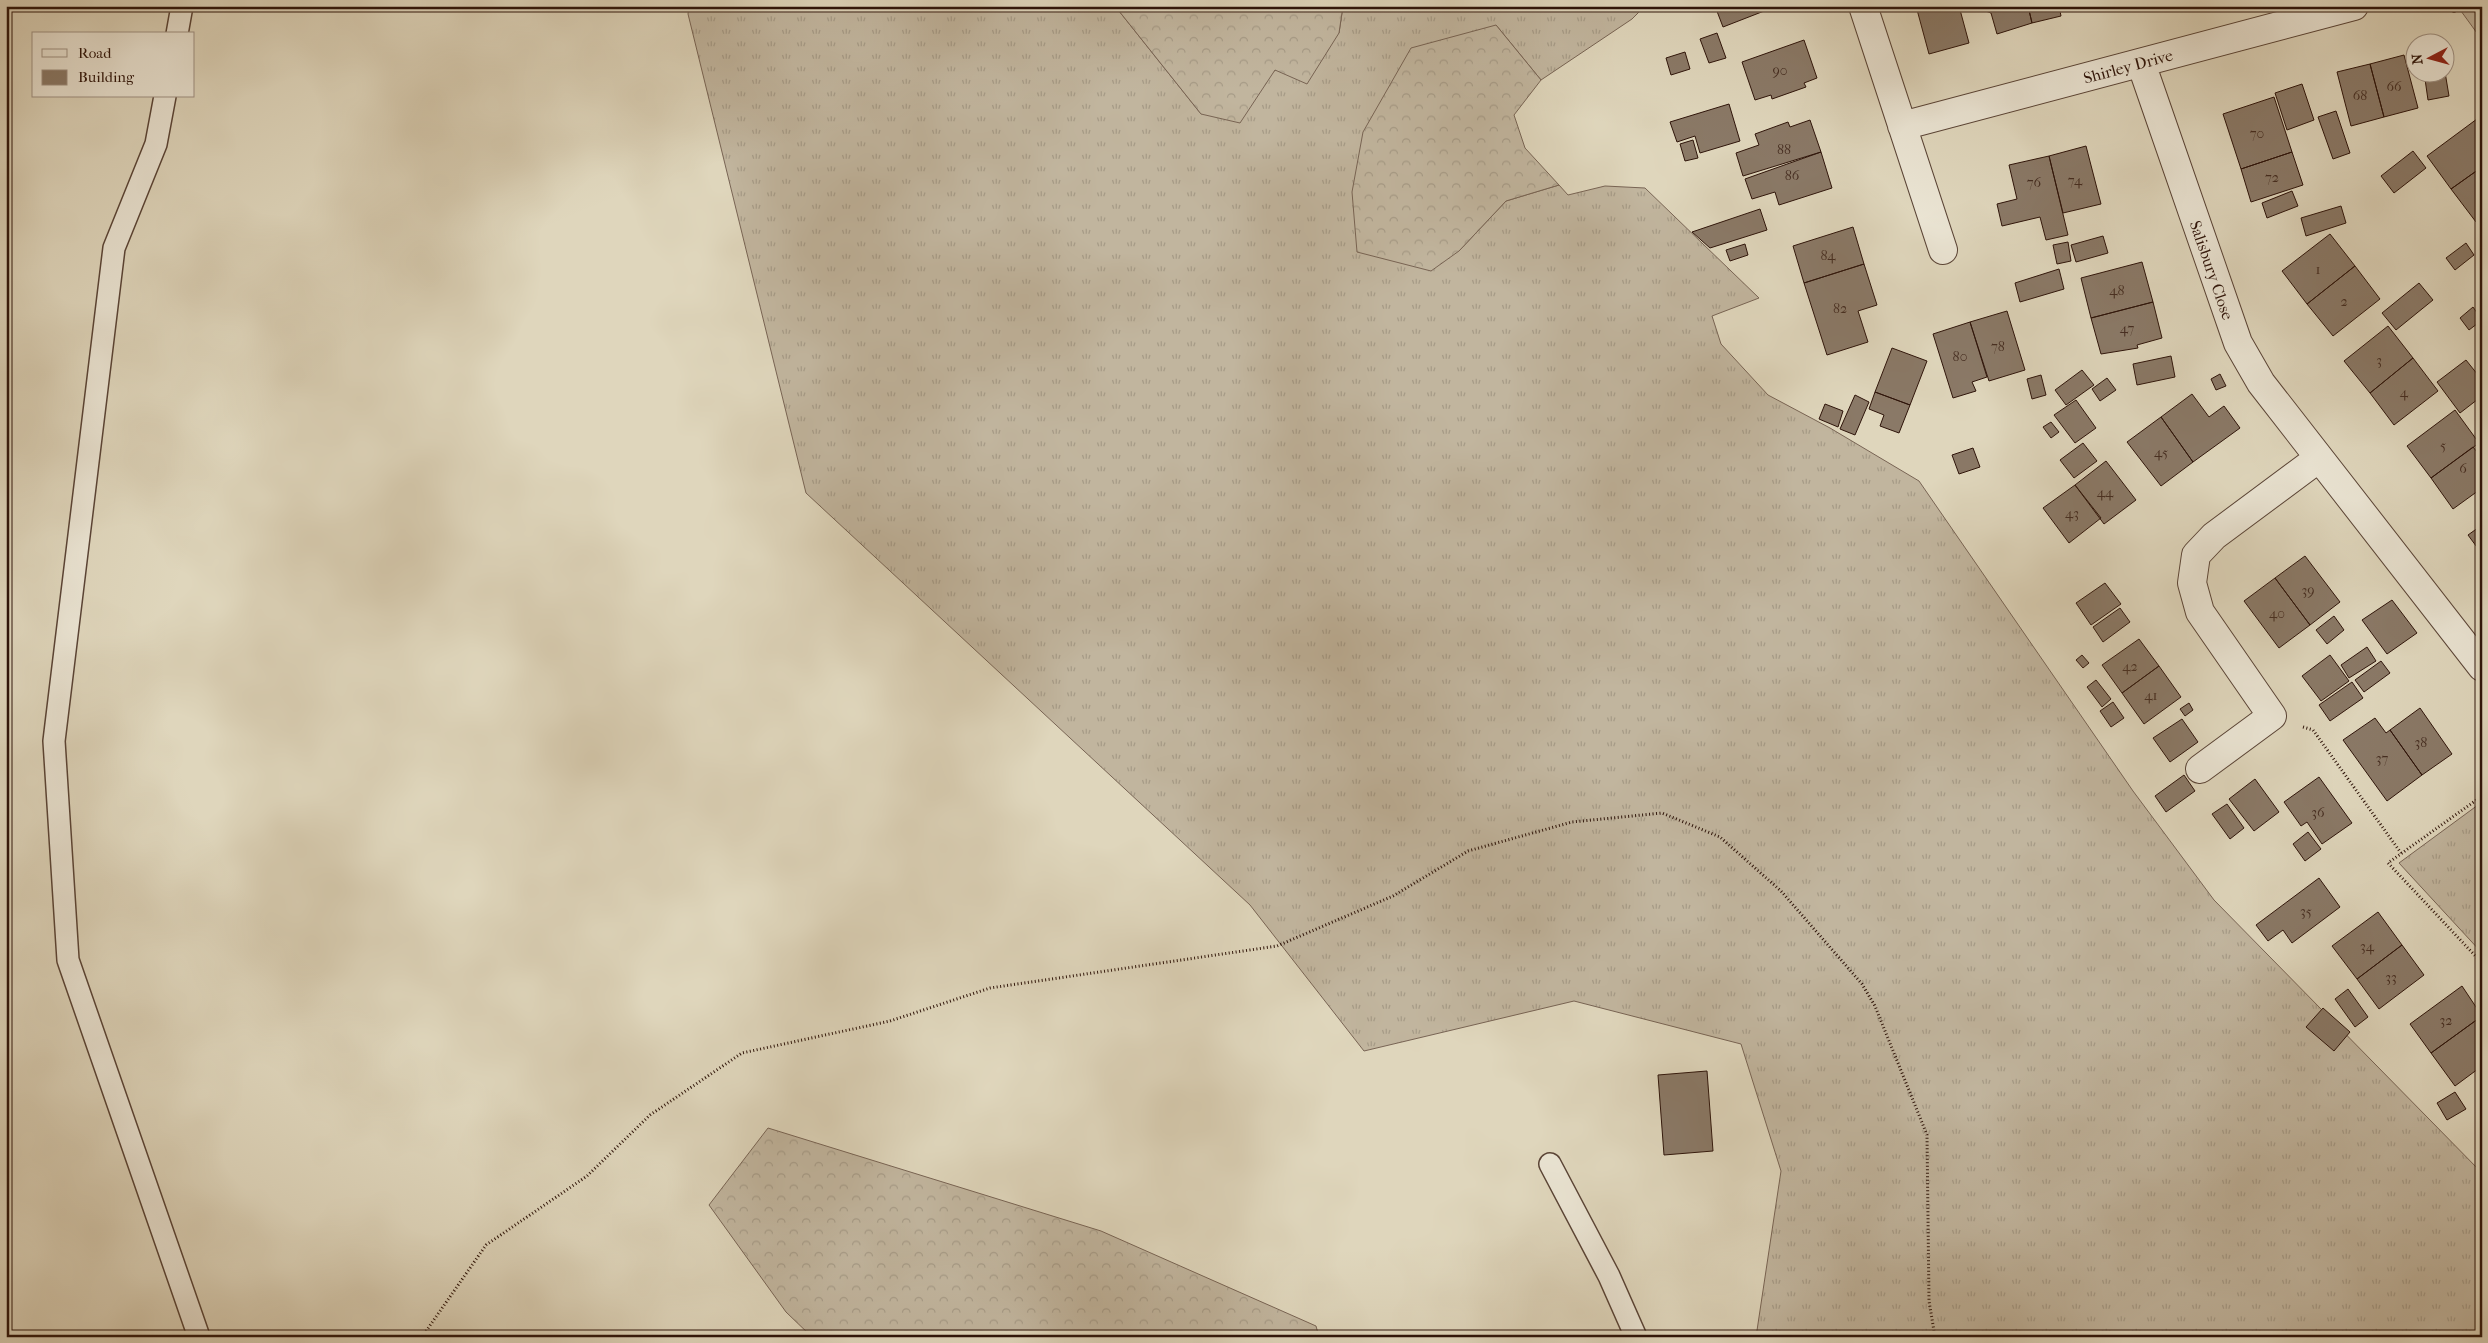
<svg xmlns="http://www.w3.org/2000/svg" width="2488" height="1343" font-family="'IM FELL French Canon',serif">
  <style>
    .grass { fill: url(#grass-tufts); stroke: #786454 }
    .forest { fill: url(#forest-crowns); stroke: #786454 }
    .building { fill: #8a7967; stroke: #2e140a }
    .lines { fill: none; stroke-linecap: round; stroke-linejoin: round }
    .service-casing { stroke: #5a4436; stroke-width: 24 }
    .minor-casing { stroke: #5a4436; stroke-width: 30 }
    .path { stroke: #2e140a; stroke-width: 3; stroke-dasharray: 1 2.5; stroke-linecap: butt }
    .service { stroke: #eae4d3; stroke-width: 21 }
    .minor { stroke: #eae4d3; stroke-width: 28 }
    .labels { text-anchor: middle; stroke-width: 4; stroke-linejoin: round; paint-order: stroke }
    .number-label { font-size: 14px; fill: #452d21 }
    .street-label { font-size: 16px; fill: #2e140a; stroke: #eae4d3 }
  </style>
  <defs>
    <pattern id="grass-tufts" width="24" height="20" patternUnits="userSpaceOnUse" patternTransform="scale(1.25)"><rect width="24" height="20" fill="#c1b59e"/><path d="M3 7l-1-3M5 7V3M7 7l1-3M15 17l-1-3M17 17v-4M19 17l1-3" fill="none" stroke="#a69b87"/></pattern>
    <pattern id="forest-crowns" width="20" height="18" patternUnits="userSpaceOnUse" patternTransform="scale(1.25)"><rect width="20" height="18" fill="#c1b59e"/><path d="M2 6a3 3 0 1 1 6 0M12 15a3 3 0 1 1 6 0" fill="none" stroke="#a69b87"/></pattern>
  </defs>
  <rect width="100%" height="100%" fill="#dfd6bc"/>
  <filter id="stains"><feTurbulence type="fractalNoise" baseFrequency=".004" numOctaves="4"/><feColorMatrix values="0 0 0 0 .2 0 0 0 0 .09 0 0 0 0 .02 0 0 0 .5 -.17"/></filter>
  <radialGradient id="worn" r=".72"><stop offset=".6" stop-color="#630" stop-opacity="0"/><stop offset="1" stop-color="#630" stop-opacity=".3"/></radialGradient>
  <!-- grass -->
  <path class="grass" d="M689 6H1115L1201 114 1339 33 1343 6H1645L1632 19 1541 80 1496 25 1459 251 1506 201 1559 185 1568 195 1605 186 1645 188 1759 298 1712 316 1721 344 1768 395 1830 428 1919 481 2133 791 2214 900 2482 1173V1337H1756L1781 1171 1741 1044 1574 1001 1364 1051 1250 905 806 493 688 14Z
    M2461 11 2482 12V40Z
    M2482 802V953L2399 863Z"/>
  <!-- forest -->
  <path class="forest" d="M1115 6H1343L1339 33 1307 84 1275 70 1240 123 1201 114Z
    M1496 25 1541 80 1514 115 1525 148 1559 185 1506 201 1459 251 1431 271 1357 252 1352 192 1363 132 1411 48Z
    M768 1128 1101 1231 1316 1326 1319 1337H812L786 1312 709 1205Z"/>
  <!-- building -->
  <path class="building" d="M1715 6H1777L1723 27Z
    M1916 6H1959L1969 43 1929 54Z
    M1982 6H2028L2032 23 1997 34 1991 13 1983 10Z
    M2028 6H2059L2061 16 2032 23Z
    M1717 33 1726 58 1709 63 1700 39Z
    M1804 40 1817 78 1804 83 1806 87 1772 99 1771 95 1755 100 1742 62Z
    M1685 52 1690 69 1671 75 1666 58Z
    M2404 55 2418 108 2384 117 2370 64Z
    M2370 64 2384 117 2351 126 2337 72Z
    M2424 72H2445L2449 96 2428 100Z
    M2302 84 2314 120 2287 130 2275 93Z
    M2274 97 2292 152 2241 169 2223 114Z
    M1729 104 1740 141 1700 153 1695 136 1677 142 1670 122Z
    M2336 111 2350 153 2333 159 2318 117Z
    M2481 116 2482 167 2451 189 2427 156Z
    M1810 120 1821 152 1743 176 1736 153 1759 145 1755 134 1788 122 1790 127Z
    M1693 140 1698 158 1685 161 1680 144Z
    M2086 146 2101 204 2063 213 2049 156Z
    M2413 151 2426 168 2394 193 2381 176Z
    M1821 152 1832 188 1779 205 1775 192 1752 199 1745 179Z
    M2292 152 2303 185 2251 202 2241 169Z
    M2049 156 2068 235 2046 240 2040 217 2002 226 1997 204 2017 199 2009 165Z
    M2482 167V218L2476 222 2451 189Z
    M2292 191 2298 206 2267 218 2262 203Z
    M2341 206 2346 223 2306 236 2301 218Z
    M1760 209 1767 230 1710 248 1692 232Z
    M1853 227 1864 264 1804 283 1793 246Z
    M2330 234 2355 266 2307 304 2282 271Z
    M2103 236 2108 253 2076 262 2071 245Z
    M2068 242 2071 261 2057 264 2053 245Z
    M2466 243 2474 255 2455 270 2446 258Z
    M1745 244 1748 255 1730 261 1726 250Z
    M2142 262 2153 302 2091 318 2081 278Z
    M1864 264 1877 305 1858 311 1868 342 1827 355 1804 283Z
    M2355 266 2380 299 2333 336 2307 304Z
    M2059 269 2064 289 2020 302 2015 283Z
    M2419 283 2433 300 2396 330 2382 313Z
    M2153 302 2162 338 2137 345 2138 348 2101 354 2091 318Z
    M2473 307 2482 320 2469 330 2460 318Z
    M2007 311 2025 370 1989 381 1970 322Z
    M1970 322 1987 377 1972 382 1976 391 1953 398 1933 334Z
    M2388 326 2413 358 2370 393 2344 361Z
    M1892 348 1927 361 1910 405 1875 392Z
    M2171 356 2175 377 2137 385 2133 364Z
    M2413 358 2438 391 2394 425 2370 393Z
    M2466 360 2482 380V396L2460 413 2437 382Z
    M2082 370 2094 385 2066 405 2055 390Z
    M2220 374 2226 386 2216 390 2211 379Z
    M2041 375 2046 395 2032 399 2027 379Z
    M2107 378 2116 390 2100 401 2092 389Z
    M1875 392 1910 405 1899 433 1880 426 1884 415 1869 409Z
    M2192 394 2209 417 2224 406 2240 428 2193 462 2161 417Z
    M1855 395 1869 402 1855 435 1840 429Z
    M2076 400 2096 428 2075 443 2054 415Z
    M1825 404 1843 411 1838 427 1819 419Z
    M2455 410 2479 443 2431 478 2407 446Z
    M2161 417 2193 462 2161 486 2127 442Z
    M2051 422 2059 432 2051 438 2043 427Z
    M2083 443 2097 461 2074 478 2060 460Z
    M2473 447 2482 458V488L2453 509 2431 478Z
    M1973 448 1980 467 1959 474 1952 455Z
    M2106 461 2136 500 2104 524 2075 485Z
    M2075 485 2101 518 2069 543 2043 508Z
    M2482 525V554L2468 535Z
    M2305 556 2340 602 2310 625 2275 578Z
    M2275 578 2310 625 2279 648 2244 601Z
    M2105 583 2121 604 2091 625 2076 603Z
    M2392 600 2417 633 2387 654 2362 620Z
    M2120 608 2130 622 2103 642 2093 627Z
    M2334 616 2344 630 2327 644 2316 630Z
    M2139 639 2159 666 2122 693 2102 665Z
    M2367 647 2376 661 2349 678 2341 665Z
    M2082 655 2089 663 2083 668 2076 660Z
    M2330 655 2349 681 2321 701 2302 676Z
    M2381 661 2390 673 2364 692 2355 680Z
    M2159 666 2181 697 2144 724 2122 693Z
    M2096 680 2111 699 2102 707 2087 687Z
    M2352 682 2363 698 2330 721 2319 705Z
    M2113 702 2124 718 2111 727 2100 711Z
    M2189 703 2193 710 2185 716 2180 709Z
    M2420 708 2452 754 2422 775 2390 730Z
    M2375 718 2386 733 2390 730 2422 775 2387 801 2343 740Z
    M2182 719 2198 742 2170 762 2153 738Z
    M2184 775 2195 791 2166 812 2155 796Z
    M2319 777 2352 823 2322 844 2307 822 2301 826 2284 802Z
    M2255 779 2279 812 2254 831 2229 799Z
    M2227 804 2244 828 2230 839 2212 814Z
    M2308 832 2321 849 2305 861 2293 844Z
    M2319 878 2340 907 2292 943 2283 930 2268 941 2256 925Z
    M2378 912 2402 945 2357 979 2332 946Z
    M2402 945 2424 975 2379 1009 2357 979Z
    M2462 986 2482 1016 2431 1053 2410 1024Z
    M2348 989 2368 1017 2355 1027 2335 999Z
    M2323 1008 2350 1032 2334 1051 2306 1027Z
    M2482 1016V1066L2455 1086 2431 1053Z
    M1707 1071 1713 1151 1664 1155 1658 1075Z
    M2455 1092 2466 1109 2447 1120 2437 1103Z"/>
  <g class="lines">
    <defs>
      <path id="service" d="M177 34 182 6
        M165 96 156 144 114 248 54 741 68 960 199 1337
        M1550 1164 1609 1276 1636 1337"/>
      <path id="minor" d="M1863 6 1943 250
        M2141 63 2238 343 2261 383 2482 667
        M1902 126 2354 6
        M2200 769 2272 716 2200 612 2192 583 2196 555 2214 536 2319 458"/>
    </defs>
    <!-- service casing -->
    <use href="#service" class="service-casing"/>
    <!-- minor casing -->
    <use href="#minor" class="minor-casing"/>
    <!-- path -->
    <path class="path" d="M2454 13V6
      M2303 727 2313 730 2401 853
      M2482 796 2388 863 2482 963
      M422 1337 486 1245 587 1176 650 1115 742 1053 890 1021 990 988 1277 946 1393 896 1468 851 1572 822 1662 813 1720 837 1781 891 1862 984 1875 1006 1927 1135 1929 1301 1935 1337"/>
    <!-- service -->
    <use href="#service" class="service"/>
    <!-- minor -->
    <use href="#minor" class="minor"/>
  </g>
  <g class="labels">
    <!-- number labels -->
    <g class="number-label">
      <text x="1780" y="75">90</text>
      <text x="2394" y="91">66</text>
      <text x="2360" y="100">68</text>
      <text x="2257" y="138">70</text>
      <text x="1784" y="154">88</text>
      <text x="1792" y="180">86</text>
      <text x="2272" y="182">72</text>
      <text x="2075" y="185">74</text>
      <text x="2034" y="187">76</text>
      <text x="1828" y="260">84</text>
      <text x="2318" y="274">1</text>
      <text x="2117" y="295">48</text>
      <text x="2344" y="306">2</text>
      <text x="1840" y="313">82</text>
      <text x="2127" y="333">47</text>
      <text x="1998" y="351">78</text>
      <text x="1960" y="361">80</text>
      <text x="2379" y="365">3</text>
      <text x="2404" y="397">4</text>
      <text x="2443" y="450">5</text>
      <text x="2161" y="457">45</text>
      <text x="2463" y="473">6</text>
      <text x="2105" y="497">44</text>
      <text x="2072" y="518">43</text>
      <text x="2308" y="595">39</text>
      <text x="2277" y="618">40</text>
      <text x="2130" y="671">42</text>
      <text x="2151" y="700">41</text>
      <text x="2421" y="747">38</text>
      <text x="2382" y="763">37</text>
      <text x="2318" y="817">36</text>
      <text x="2306" y="916">35</text>
      <text x="2367" y="951">34</text>
      <text x="2391" y="982">33</text>
      <text x="2446" y="1025">32</text>
    </g>
    <!-- street labels -->
    <g class="street-label">
      <text transform="translate(2128 66) rotate(-15)" y="6">Shirley Drive</text>
      <text transform="translate(2212 270) rotate(71)" y="6">Salisbury Close</text>
    </g>
  </g>
  <!-- margin -->
  <rect width="2488" height="1343" fill="none" stroke="#dfd6bc" stroke-width="25"/>
  <rect x="8" y="8" width="2473" height="1328" fill="none" stroke="#2e140a" stroke-width="2.5"/>
  <rect x="12" y="12" width="2463" height="1318" fill="none" stroke="#2e140a"/>
  <!-- legend -->
  <rect x="32" y="32" width="162" height="65" fill="#eae4d3" stroke="#9f9183"/>
  <rect x="42" y="49" width="25" height="8" fill="#eae4d3" stroke="#9f9183"/>
  <text x="78" y="58" font-size="15" fill="#2e140a">Road</text>
  <rect x="42" y="70" width="25" height="15" fill="#8a7967" stroke="#9f9183"/>
  <text x="78" y="82" font-size="15" fill="#2e140a">Building</text>
  <!-- north arrow -->
  <g transform="translate(2430 58) rotate(264)"><circle r="24" fill="#eae4d3" stroke="#9f9183"/>
  <path d="M0-4L9 19L0 12L-9 19Z" fill="#8f2418"/>
  <text y="-8" font-size="14" font-weight="bold" text-anchor="middle" fill="#2e140a">N</text>
  </g>
  <rect width="100%" height="100%" filter="url(#stains)"/>
  <rect width="100%" height="100%" fill="url(#worn)"/>
</svg>
